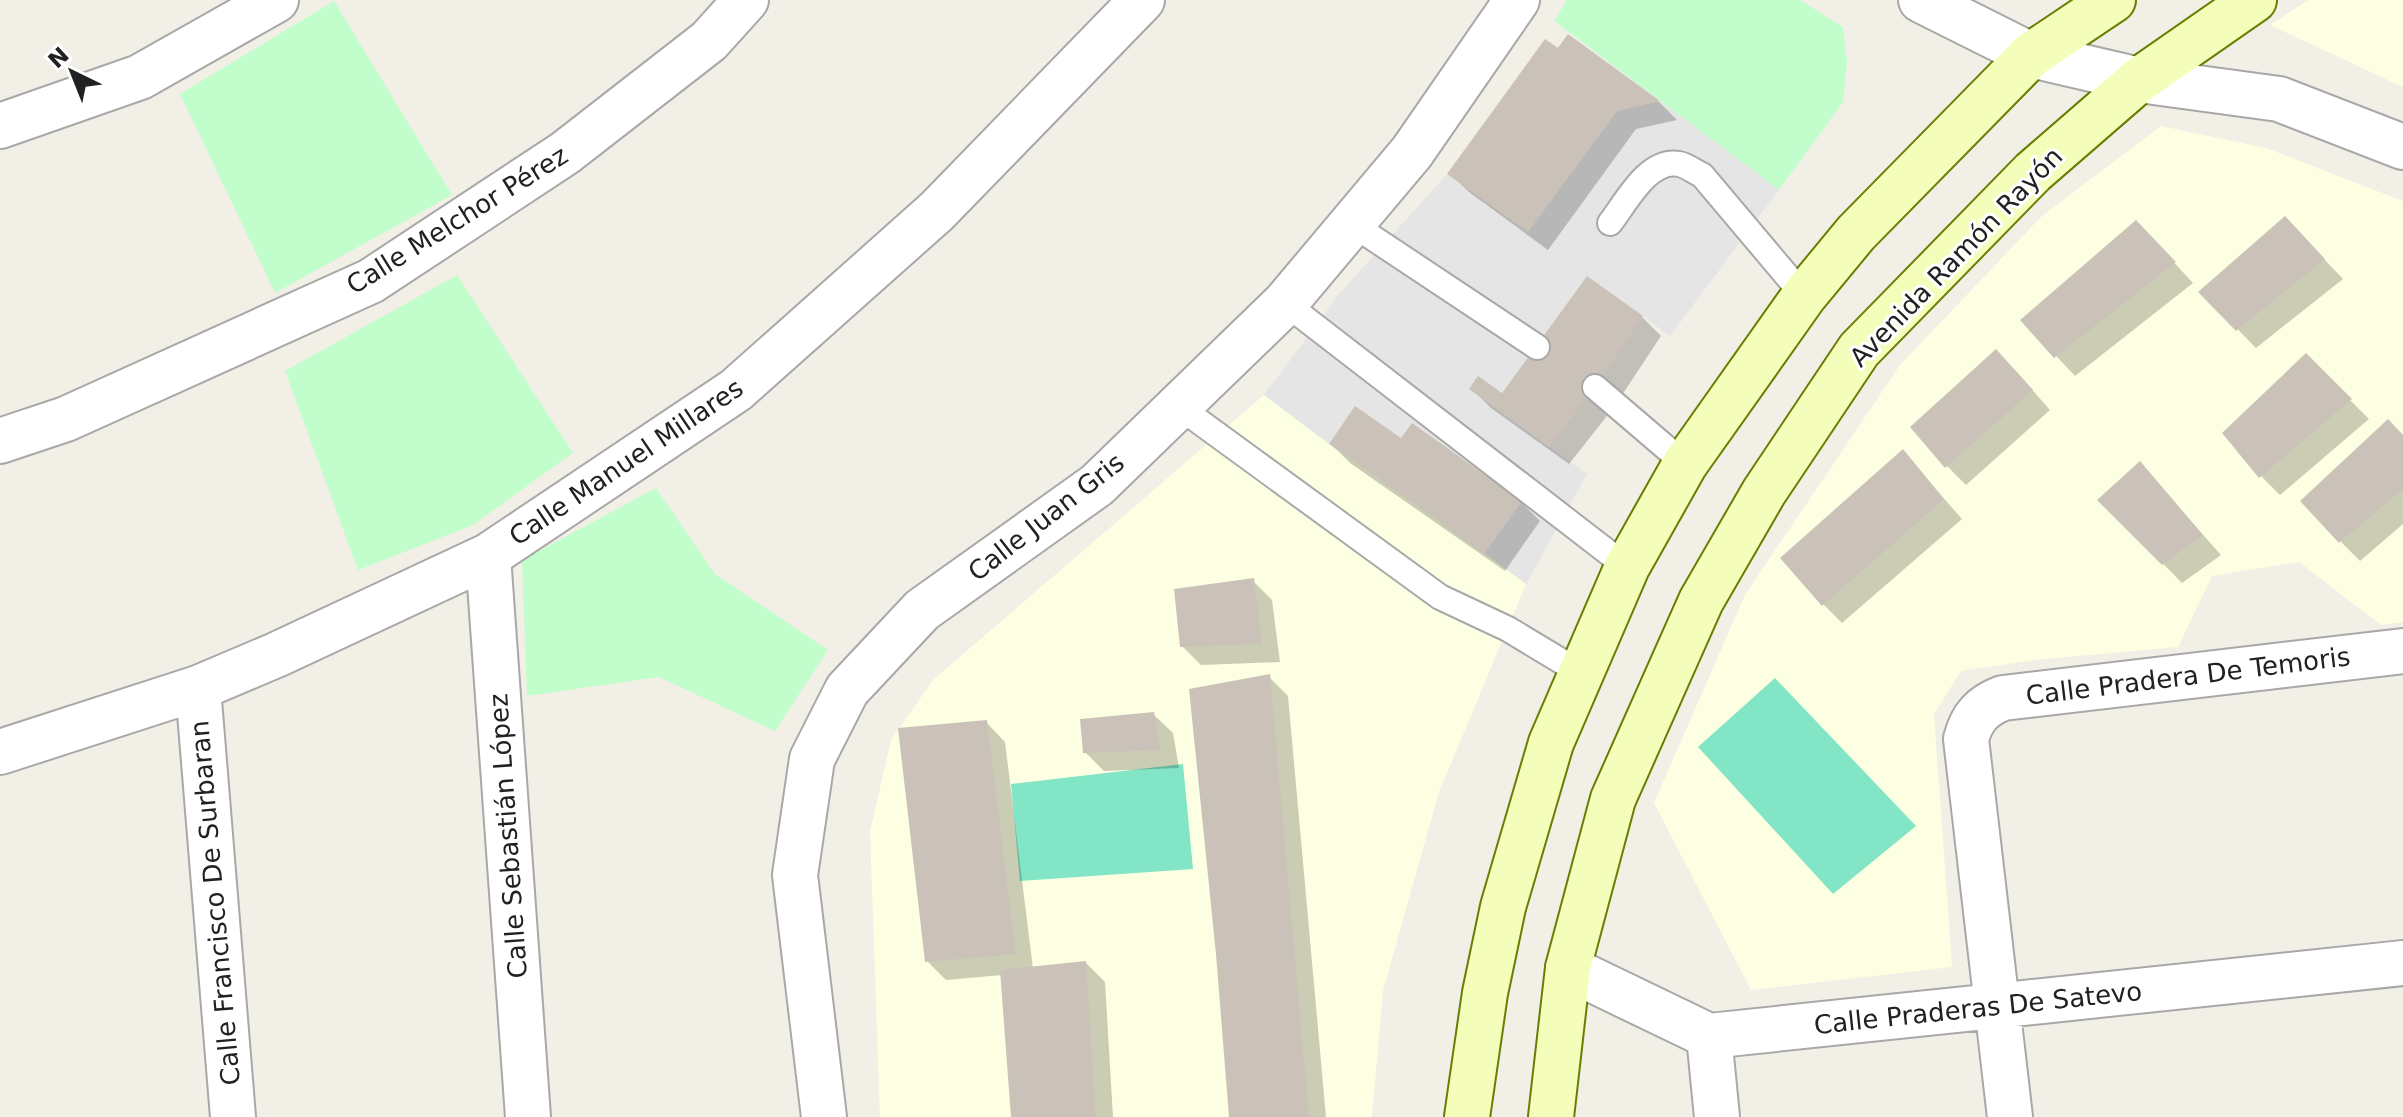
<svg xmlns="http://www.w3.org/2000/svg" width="2403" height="1117" font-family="'DejaVu Sans',sans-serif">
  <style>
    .education { fill: #fdffe2 }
    .park { fill: #c2fdcc }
    .pitch { fill: #81e5c6 }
    .parking { fill: #e5e5e5 }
    .shadow { fill: #0003 }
    .building { fill: #cac2b9 }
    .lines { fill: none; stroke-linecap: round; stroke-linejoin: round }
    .lane-casing { stroke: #a8a8a8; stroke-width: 28 }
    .street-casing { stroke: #a8a8a8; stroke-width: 48 }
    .secondary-casing { stroke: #677f00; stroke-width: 48 }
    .lane { stroke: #fff; stroke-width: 24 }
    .street { stroke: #fff; stroke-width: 44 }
    .secondary { stroke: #f4fdb9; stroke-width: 44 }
    .labels { text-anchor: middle; stroke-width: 6; stroke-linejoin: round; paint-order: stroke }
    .street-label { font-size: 26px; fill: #212121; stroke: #fff }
  </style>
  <rect width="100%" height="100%" fill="#f2efe7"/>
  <!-- education -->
  <path class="education" d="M2308 0H2403V87L2270 25Z
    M2161 126 2266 148 2403 201V622L2381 625 2299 562 2212 576 2178 647 2034 660 1961 671 1934 714 1952 967 1751 990 1654 803 1745 595 1900 365 2041 217Z
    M1264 395 1526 584 1439 792 1383 991 1372 1117H880L870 832 891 740 933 680Z"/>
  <!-- park -->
  <path class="park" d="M1567 0H1800L1843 27 1847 62 1843 102 1779 190 1554 21Z
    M334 1 452 195 275 293 180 94Z
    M457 275 573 453 473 525 358 570 285 371Z
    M656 488 715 574 828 650 775 731 659 677 527 696 522 560Z"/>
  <!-- pitch -->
  <path class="pitch" d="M1775 678 1916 826 1833 894 1698 747Z
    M1183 764 1193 869 1020 881 1011 784Z"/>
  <!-- parking -->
  <path class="parking" d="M1660 101 1779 190 1670 336 1587 276 1502 393 1479 377 1469 389 1587 474 1526 584 1485 553 1521 501 1412 424 1401 438 1355 407 1329 444 1264 395 1340 293 1447 174 1528 232 1617 111Z"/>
  <!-- shadow -->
  <path class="shadow" d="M1568 36 1659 102 1677 120 1636 129 1548 250 1469 192 1449 173Z
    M2304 238 2343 279 2256 348 2201 292Z
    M2155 242 2193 283 2075 376 2023 321Z
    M1642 317 1661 336 1614 407 1569 464 1491 408 1472 389 1503 396Z
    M2306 356 2369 419 2280 495 2261 476Z
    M2015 370 2050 410 1966 485 1947 466Z
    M2403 437V524L2360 561 2341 542Z
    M1401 441 1521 502 1540 521 1505 571 1350 463 1331 444Z
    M1903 452 1962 519 1842 623 1823 604Z
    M2140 464 2221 555 2182 583 2100 500Z
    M1253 581 1272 600 1280 662 1201 665 1182 646Z
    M1269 677 1288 696 1326 1117H1231Z
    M1153 714 1173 733 1179 768 1104 771 1085 752Z
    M986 722 1005 742 1033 969 1086 963 1105 982 1113 1117H1013L1002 975 946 980 927 961Z"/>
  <!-- building -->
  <path class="building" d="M1568 34 1660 101 1617 111 1528 232 1447 174 1545 39 1558 48Z
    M2285 216 2325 259 2236 331 2198 292Z
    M2136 220 2176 262 2054 358 2020 320Z
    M1587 276 1643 316 1595 387 1549 447 1469 389 1478 376 1502 393Z
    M1996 349 2033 390 1945 468 1910 427Z
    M2306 353 2352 399 2259 478 2222 433Z
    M1355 406 1401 438 1412 423 1522 501 1485 553 1329 444Z
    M2388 419 2403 435V489L2339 543 2300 501Z
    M1903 449 1944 499 1822 606 1780 558Z
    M2140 461 2203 535 2162 565 2097 500Z
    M1254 578 1262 644 1180 647 1174 589Z
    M1270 674 1309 1117H1229L1216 954 1189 689Z
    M1154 712 1161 750 1083 753 1080 719Z
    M987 720 1016 954 925 962 898 728Z
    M1086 961 1096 1117H1011L1000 970Z"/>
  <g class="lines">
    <defs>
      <path id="lane" d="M1610 223C1626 203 1648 158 1679 164 1686 165 1695 172 1702 175L1804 296
        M1352 224 1537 347
        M1285 303 1627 567
        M1595 387 1685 464
        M1178 406 1440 597 1508 629 1581 673"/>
      <path id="street" d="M1921 0 2031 55 2139 80 2279 99 2403 147
        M0 126 140 77 276 0
        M0 441 66 419 371 281 565 153 709 41 746 0
        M488 556 528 1117
        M198 688 233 1117
        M0 752 198 688 276 655 488 556 736 390 937 211 1142 0
        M1568 968 1709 1036 2403 963
        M1709 1036 1717 1117
        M824 1117 795 875 812 759 847 690 922 610 1097 485 1285 303 1412 152 1517 0
        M2010 1117 1966 739C1972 717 1982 706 2003 698L2403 651"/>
      <path id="secondary" d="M1467 1117 1485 993 1503 907 1551 743 1627 567 1685 464 1804 296 1856 233 2031 55 2113 0
        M1551 1117 1568 968 1613 799 1701 601 1764 492 1859 350 2033 172 2139 80 2254 0"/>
    </defs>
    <!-- lane casing -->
    <use href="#lane" class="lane-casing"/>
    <!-- street casing -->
    <use href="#street" class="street-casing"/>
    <!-- secondary casing -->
    <use href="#secondary" class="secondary-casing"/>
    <!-- lane -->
    <use href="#lane" class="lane"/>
    <!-- street -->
    <use href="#street" class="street"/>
    <!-- secondary -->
    <use href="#secondary" class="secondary"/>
  </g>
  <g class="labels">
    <!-- street labels -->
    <g class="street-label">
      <text transform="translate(457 220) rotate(-32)" y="9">Calle Melchor Pérez</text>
      <text transform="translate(1956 257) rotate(-46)" y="9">Avenida Ramón Rayón</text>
      <text transform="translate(626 462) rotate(-34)" y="9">Calle Manuel Millares</text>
      <text transform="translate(1046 517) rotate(-38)" y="9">Calle Juan Gris</text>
      <text transform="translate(2188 676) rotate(-7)" y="9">Calle Pradera De Temoris</text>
      <text transform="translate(508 836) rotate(-94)" y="9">Calle Sebastián López</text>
      <text transform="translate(215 903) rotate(-95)" y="9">Calle Francisco De Surbaran</text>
      <text transform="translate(1978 1008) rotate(-6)" y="9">Calle Praderas De Satevo</text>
    </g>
  </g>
  <!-- north arrow -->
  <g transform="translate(72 72) rotate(317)" stroke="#ffffff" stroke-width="6" paint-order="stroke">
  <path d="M0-6L14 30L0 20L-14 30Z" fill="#212121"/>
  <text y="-12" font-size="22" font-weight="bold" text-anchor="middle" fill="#212121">N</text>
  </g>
</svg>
